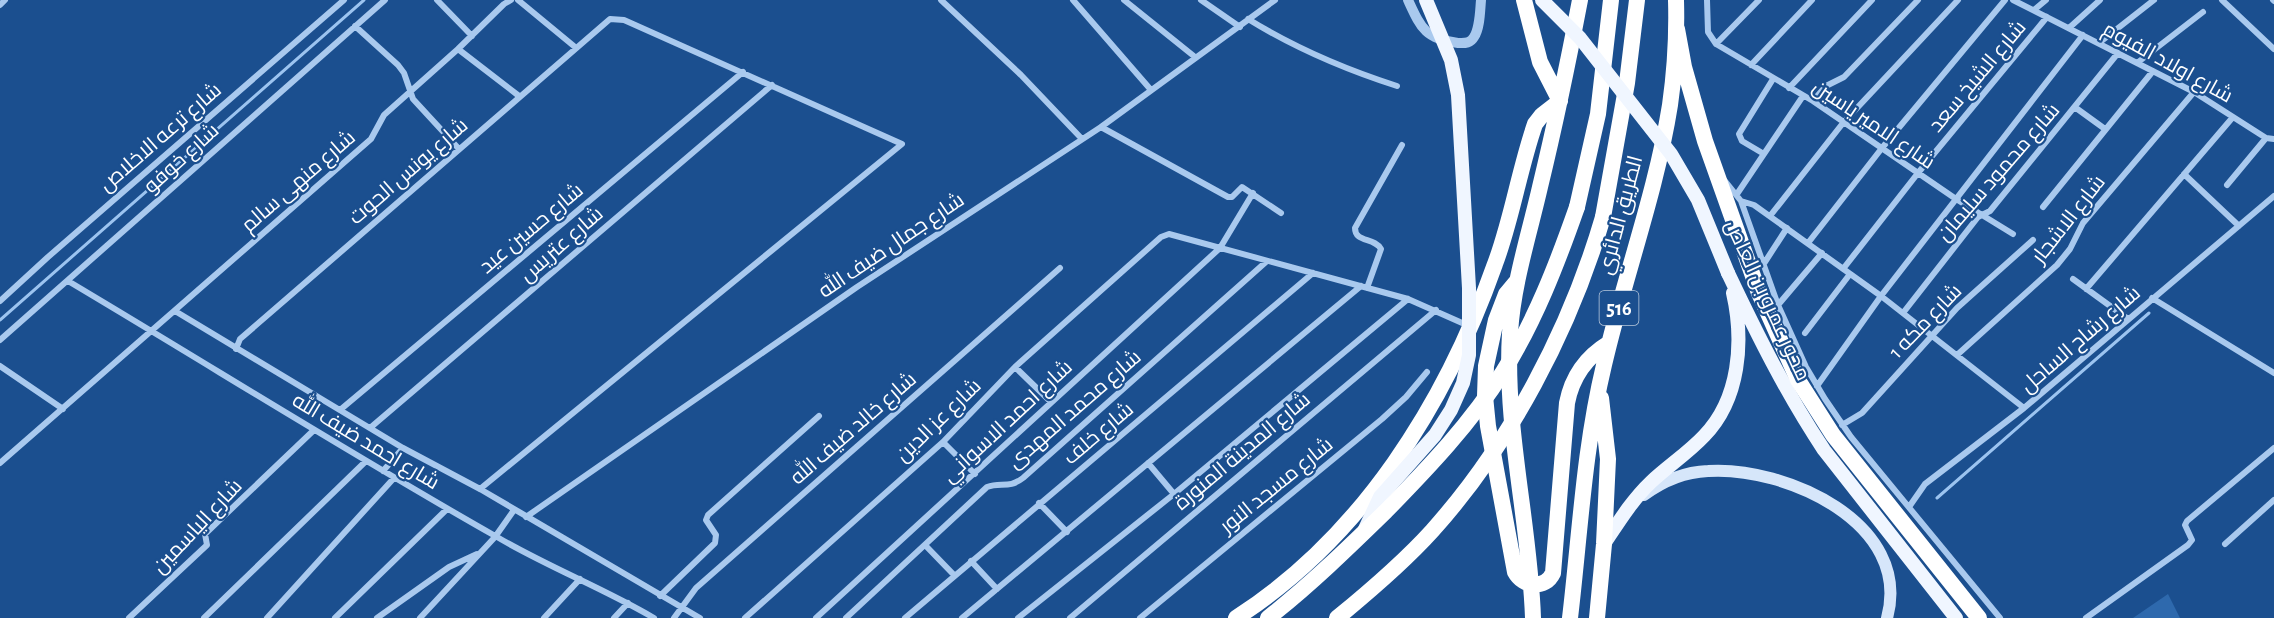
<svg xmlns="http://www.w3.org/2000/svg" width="2274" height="618" font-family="'Alegreya Sans',Cairo,sans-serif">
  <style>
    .green { fill: #2e69ad }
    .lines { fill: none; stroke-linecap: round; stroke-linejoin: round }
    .stream { stroke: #9cc4f0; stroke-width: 3 }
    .minor { stroke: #a9c9ee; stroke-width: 6 }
    .tertiary { stroke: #a9c9ee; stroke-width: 10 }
    .secondary { stroke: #d6e6fa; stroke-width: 12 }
    .primary { stroke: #f0f6ff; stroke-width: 14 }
    .motorway { stroke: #fff; stroke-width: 16 }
    .primary-bridge { stroke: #f0f6ff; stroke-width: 14 }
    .motorway-bridge { stroke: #fff; stroke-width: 16 }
    .labels { text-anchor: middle; stroke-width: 4.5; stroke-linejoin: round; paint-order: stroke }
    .shield { fill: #1b4f8f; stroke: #bbcadd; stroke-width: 1.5 }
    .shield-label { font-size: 20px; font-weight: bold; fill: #fff }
    .street-label { font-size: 21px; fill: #fff; stroke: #1b4f8f }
  </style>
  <rect width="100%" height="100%" fill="#1b4f8f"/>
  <!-- green -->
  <path class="green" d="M2168 594 2180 618H2133Z"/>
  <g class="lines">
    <!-- stream -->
    <path class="stream" d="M0 320 364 0
      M1937 498 2149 313"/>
    <!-- minor -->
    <path class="minor" d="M437 0 472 36
      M518 0 575 47
      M941 0 1021 75 1082 139
      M1073 0 1151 90
      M1124 0 1195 57
      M1201 0 1240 27
      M1707 0 1708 32 1716 44 1813 101 1956 199 2013 234
      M2013 0 2194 92 2266 138 2274 139
      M2222 0 2274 49
      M2273 0 2274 1
      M0 5 5 0
      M2034 10 2046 0
      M1248 19C1295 48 1344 69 1397 86
      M355 26 398 65 404 73 413 99 459 149
      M2069 28 2100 0
      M2099 43 2154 0
      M1716 44 1759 0
      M458 49 519 96
      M2137 63 2203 12
      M1751 65 1812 0
      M1789 88 1872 0
      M1813 101 1826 86 1844 77 1918 0
      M2076 108 2105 129
      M1101 127 1228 197H1232L1242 187 1281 213
      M1764 154 1742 141 1739 134 1773 79
      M2184 174 2239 226
      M1725 181 1741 201 1778 305 1806 367 1825 399 1851 437 2000 618
      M2227 185 2266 138
      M1737 194 1803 96
      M1741 201 1754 205 1881 296 2024 408
      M2043 207 2153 71
      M1770 216 1843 123 1958 0
      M1808 243 1882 148 2005 0
      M1763 265 1787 228
      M1843 269 1918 173 2047 17
      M2073 279 2128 319
      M68 281C211 366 352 455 497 537 548 567 603 588 654 618
      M1367 288 1381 249C1374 237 1355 243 1355 228L1402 145
      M2086 289 2233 117
      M2152 298 2274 373
      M0 301 48 257 344 0
      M1778 305 1822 253
      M175 311 403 448 480 489 700 618
      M1903 313 1978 217 1990 211 2118 53
      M1805 333 1850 274
      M0 340 385 0
      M236 349 240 339 610 19 624 20 902 144 480 489
      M1957 355 2057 265 2070 249 2083 223 2194 92
      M0 366 63 409
      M1015 367 1051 402
      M1817 386 1881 296 2083 35
      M340 410 743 72
      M1842 425 1862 413 1957 308 2033 240
      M370 428 772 85
      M943 442 975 474
      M0 463 371 139 384 115 458 49 504 4 511 0
      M1148 463 1174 494
      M383 471 403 448
      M1039 503 1067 532
      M1909 507 1925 484 2024 408 2274 196
      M526 517 857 287 1101 127 1275 0
      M2225 544 2274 500
      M925 545 954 575
      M971 561 997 589
      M660 596 715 543 716 535 706 520 708 515 819 416
      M129 618 207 545 205 534 314 430
      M204 618 366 461
      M267 618 394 478
      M335 618 447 509
      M377 618 449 567 477 554
      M420 618 495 537 514 510
      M544 618 580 579
      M614 618 628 603
      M674 618 696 588 1060 268
      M745 618 943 442 1015 367 1161 237 1169 234 1408 299 1469 326
      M816 618 1220 248 1253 193
      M846 618 987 487C1001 482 1009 489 1023 478L1267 261
      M905 618 1313 273
      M962 618 1361 286
      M1018 618 1174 494 1408 299
      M1070 618 1436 310
      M1140 618 1382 419 1406 397 1427 372
      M2086 618 2188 545 2192 540 2185 525 2187 521 2274 448"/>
    <!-- tertiary -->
    <path class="tertiary" d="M1408 0C1421 28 1425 39 1458 43 1464 43 1470 44 1474 37 1480 28 1480 11 1481 0"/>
    <!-- secondary -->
    <path class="secondary" d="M1644 495C1663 481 1684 472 1708 471 1785 466 1913 523 1887 618"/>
    <!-- primary -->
    <path class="primary" d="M1728 273C1757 334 1786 393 1824 450L1956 618
      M1604 544C1618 523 1632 500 1651 482 1668 466 1688 453 1704 436 1740 399 1744 341 1733 293"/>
    <!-- motorway -->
    <path class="motorway" d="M1677 29 1684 67 1705 141 1759 293 1798 380 1833 435 1979 618
      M1577 207 1598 114 1611 0
      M1603 217 1627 83 1637 0
      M1516 282 1506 294 1496 320 1486 366 1485 396 1488 426 1515 572C1523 587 1545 590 1553 573L1567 403C1572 377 1586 357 1609 343
      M1236 618C1362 537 1446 403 1495 264 1512 219 1519 170 1535 124L1542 115 1560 101 1540 62 1524 0
      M1533 618C1530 523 1504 429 1510 333 1513 284 1529 235 1540 187 1555 125 1568 63 1580 0
      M1570 618C1580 534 1584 448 1604 365 1624 278 1656 193 1670 105 1675 70 1677 35 1676 0
      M1597 618 1604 544 1608 459 1601 398"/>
    <!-- primary-bridge -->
    <path class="primary-bridge" d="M1542 0 1580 38 1671 154 1698 200 1728 273
      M1365 529 1380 497 1435 435 1451 410 1463 383 1469 355V288L1458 95 1451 60 1426 0"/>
    <!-- motorway-bridge -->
    <path class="motorway-bridge" d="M1268 618C1310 585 1348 548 1386 511 1428 468 1471 423 1503 372 1535 321 1557 264 1577 207
      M1337 618C1370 591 1403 563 1432 531 1510 444 1570 330 1603 217"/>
  </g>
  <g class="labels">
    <!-- shield labels -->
    <rect class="shield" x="1599.5" y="291" width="39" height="34" rx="4.5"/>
    <g class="shield-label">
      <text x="1619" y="315">516</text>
    </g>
    <!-- street labels -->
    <g class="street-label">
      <text transform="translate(2168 62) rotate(29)" y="7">شارع اولاد الفيوم</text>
      <text transform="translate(1977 76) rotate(-50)" y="7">شارع الشيخ سعد</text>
      <text transform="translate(1874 124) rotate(34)" y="7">شارع الامير ياسين</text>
      <text transform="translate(160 137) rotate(-41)" y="7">شارع ترعه الاخلاص</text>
      <text transform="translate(181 158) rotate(-42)" y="7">شارع خوفو</text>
      <text transform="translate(408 171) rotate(-41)" y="7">شارع يونس الحوت</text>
      <text transform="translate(1998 172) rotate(-49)" y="7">شارع محمود سليمان</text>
      <text transform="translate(298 181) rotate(-41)" y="7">شارع منهى سالم</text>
      <text transform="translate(1620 215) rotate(-75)" y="7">الطريق الدائري</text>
      <text transform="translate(2068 219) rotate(-52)" y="7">شارع الاشجار</text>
      <text transform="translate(531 228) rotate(-40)" y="7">شارع حسين عيد</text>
      <text transform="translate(561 244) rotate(-41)" y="7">شارع عتريس</text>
      <text transform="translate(891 245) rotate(-34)" y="7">شارع جمال ضيف الله</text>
      <text transform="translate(1768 300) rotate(65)" y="7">محور عمرو بن العاص</text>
      <text transform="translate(1925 321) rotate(-46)" y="7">شارع مكه 1</text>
      <text transform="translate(2080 339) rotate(-41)" y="7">شارع رشاح الساحل</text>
      <text transform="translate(1074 409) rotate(-41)" y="7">شارع محمد المهدى</text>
      <text transform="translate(938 420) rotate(-44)" y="7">شارع عز الدين</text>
      <text transform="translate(1007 421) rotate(-43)" y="7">شارع احمد الاسواني</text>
      <text transform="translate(853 428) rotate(-41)" y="7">شارع خالد ضيف الله</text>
      <text transform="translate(1098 433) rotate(-40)" y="7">شارع خلف</text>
      <text transform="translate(366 441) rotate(31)" y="7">شارع احمد ضيف الله</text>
      <text transform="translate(1242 451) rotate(-40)" y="7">شارع المدينة المنورة</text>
      <text transform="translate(1276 485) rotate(-39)" y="7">شارع مسجد النور</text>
      <text transform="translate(197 526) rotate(-47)" y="7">شارع الياسمين</text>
    </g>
  </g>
</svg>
